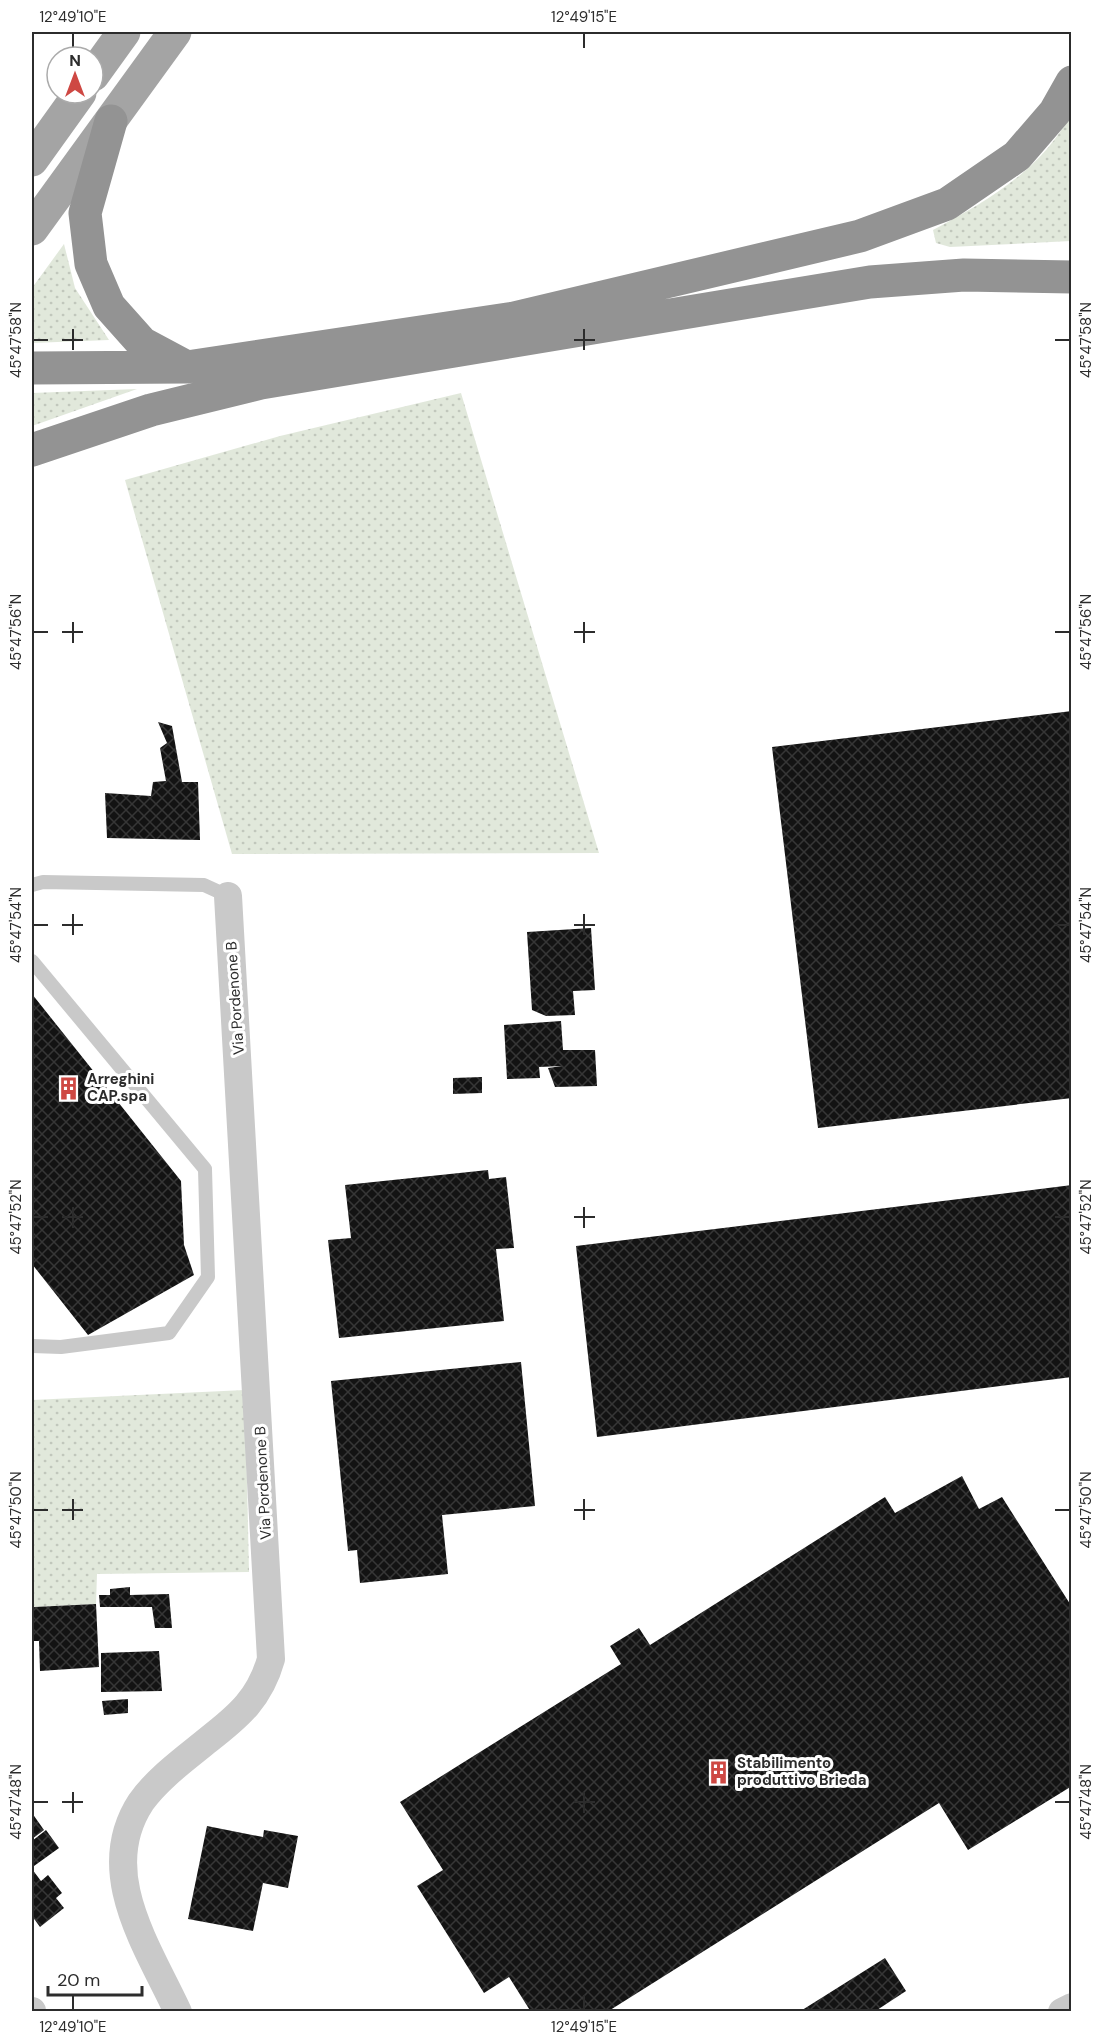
<svg xmlns="http://www.w3.org/2000/svg" width="1103" height="2043" font-family="'DM Sans',sans-serif">
  <style>
    .grass { fill: url(#grass-dots) }
    .building { fill: url(#building-cross-hatch) }
    .lines { fill: none; stroke-linecap: round; stroke-linejoin: round }
    .lane { stroke: #c9c9c9; stroke-width: 14 }
    .street { stroke: #c9c9c9; stroke-width: 28 }
    .primary { stroke: #a4a4a4; stroke-width: 33 }
    .highway { stroke: #939393; stroke-width: 33 }
    .ticks { fill: none; stroke: #2c2c2c; stroke-width: 2 }
    .labels { text-anchor: middle; stroke-width: 6; stroke-linejoin: round; paint-order: stroke }
    .street-label { font-size: 15px; fill: #2c2c2c; stroke: #fff }
    .poi-label { font-size: 15px; font-weight: bold; fill: #2c2c2c; stroke: #fff; text-anchor: start }
    .neatline { fill: none; stroke: #2c2c2c; stroke-width: 2 }
    .ticks-label { font-size: 15px; text-anchor: middle; fill: #2c2c2c }
  </style>
  <defs>
    <pattern id="grass-dots" width="8" height="8" patternUnits="userSpaceOnUse" patternTransform="scale(1.5)"><rect width="8" height="8" fill="#e1e8db"/><path d="M2 2h.1M6 6h.1" fill="none" stroke="#c1c7bc" stroke-width="1.8" stroke-linecap="round"/></pattern>
    <pattern id="building-cross-hatch" width="8" height="8" patternUnits="userSpaceOnUse" patternTransform="scale(1.5)"><rect width="8" height="8" fill="#131313"/><path d="M0 0l8 8M0 8l8-8" fill="none" stroke="#363636"/></pattern>
  </defs>
  <rect width="100%" height="100%" fill="#fff"/>
  <!-- grass -->
  <path class="grass" d="M1071 114V241L950 247 936 243 933 230C988 201 1041 170 1071 114Z
    M64 244 75 288 109 340 32 343V288Z
    M137 389 32 426V393Z
    M461 393 599 853 232 854 125 480 280 436Z
    M245 1390 249 1572 97 1574 96 1604 32 1607V1400Z"/>
  <!-- building -->
  <path class="building" d="M1072 711V1098L818 1128 772 747Z
    M158 722 172 726 182 782H198L200 840 107 838 105 793 151 796 153 782 166 781 160 748 167 743Z
    M591 928 595 990 573 991 575 1015 546 1016 532 1010 527 932Z
    M32 994 181 1181 184 1245 194 1275 88 1335 32 1264Z
    M561 1021 563 1050H595L597 1086 555 1087 548 1068 562 1066 539 1067 540 1078 507 1079 504 1025Z
    M482 1077V1093L453 1094V1078Z
    M488 1170 489 1179 506 1177 514 1248 496 1249 504 1321 339 1338 328 1240 351 1238 345 1185Z
    M1072 1185V1377L597 1437 576 1246Z
    M521 1362 535 1506 442 1515 448 1574 360 1583 357 1550 348 1551 331 1381Z
    M962 1476 979 1509 1002 1497 1072 1607V1786L968 1850 939 1803 607 2012H531L509 1977 484 1993 417 1886 443 1870 400 1802 621 1664 610 1646 639 1628 650 1645 885 1497 895 1513Z
    M130 1587V1595L169 1594 172 1628H155L152 1607H100L99 1595H110V1589Z
    M96 1604 99 1667 40 1671 39 1641H33L34 1607Z
    M159 1651 162 1691 101 1692V1653Z
    M128 1699V1713L104 1715 102 1701Z
    M32 1813 44 1830 32 1839Z
    M207 1826 263 1837 264 1830 298 1836 288 1888 263 1883 253 1931 188 1919Z
    M46 1830 59 1848 34 1866 32 1863V1841Z
    M32 1869 41 1881 48 1875 62 1893 56 1898 64 1908 40 1927 32 1916Z
    M885 1958 906 1991 874 2012H799Z"/>
  <g class="lines">
    <!-- lane -->
    <path class="lane" d="M32 885 43 882 204 885 228 896
      M32 961 205 1169 208 1277 169 1333 61 1347 32 1346"/>
    <!-- street -->
    <path class="street" d="M32 2011V2012
      M178 2012C148 1947 95 1872 141 1802 158 1778 186 1758 208 1740 239 1716 260 1698 271 1659L228 896
      M1062 2012 1072 2007"/>
    <!-- primary -->
    <path class="primary" d="M93 75 124 32
      M32 160 80 93
      M32 229 175 32"/>
    <!-- highway -->
    <path class="highway" d="M111 121 85 213 91 264 109 306 142 343 185 366
      M32 368 187 367 514 318 860 236 947 204 1017 156 1055 112 1072 82
      M32 450 151 410 261 383 785 296 870 282 964 275 1072 277"/>
  </g>
  <!-- ticks -->
  <path class="ticks" d="M73 33V48M584 33V48M73 329V350M584 329V350M33 340H48M62 340H83M574 340H595M1055 340H1070M73 622V643M584 622V643M33 632H48M62 632H83M574 632H595M1055 632H1070M73 914V935M584 914V935M33 925H48M62 925H83M574 925H595M1055 925H1070M73 1207V1228M584 1207V1228M33 1217H48M62 1217H83M574 1217H595M1055 1217H1070M73 1499V1520M584 1499V1520M33 1510H48M62 1510H83M574 1510H595M1055 1510H1070M73 1792V1813M584 1792V1813M33 1802H48M62 1802H83M574 1802H595M1055 1802H1070M73 1995V2010M584 1995V2010"/>
  <!-- icons -->
  <defs>
    <symbol id="building-bare" viewBox="-9 -9 18 18"><path d="M-4-6H4V6H1V3H-1V6H-4ZM-2.5-4.3h1.7v1.8h-1.7ZM.8-4.3h1.7v1.8H.8ZM-2.5-1h1.7V.8h-1.7ZM.8-1h1.7V.8H.8Z" fill="#ce4843" stroke="#fff" stroke-width="2.5" paint-order="stroke"/></symbol>
  </defs>
  <g fill-rule="evenodd">
    <use href="#building-bare" x="52" y="1072" width="33" height="33"/>
    <use href="#building-bare" x="702" y="1756" width="33" height="33"/>
  </g>
  <g class="labels">
    <!-- street labels -->
    <g class="street-label">
      <text transform="translate(235 998) rotate(-94)" y="5">Via Pordenone B</text>
      <text transform="translate(263 1483) rotate(-93)" y="5">Via Pordenone B</text>
    </g>
    <!-- poi labels -->
    <g class="poi-label">
      <text x="87" y="1084">Arreghini<tspan x="87" dy="17">CAP.spa</tspan></text>
      <text x="737" y="1768">Stabilimento<tspan x="737" dy="17">produttivo Brieda</tspan></text>
    </g>
  </g>
  <!-- border -->
  <rect width="1103" height="2043" fill="none" stroke="#ffffff" stroke-width="66"/>
  <!-- north arrow -->
  <g transform="translate(75 75)"><circle r="28" fill="#ffffff" stroke="#ababab" stroke-width="1.5"/>
  <path d="M0-4.5L10 22L0 15L-10 22Z" fill="#ce4843"/>
  <text y="-9" font-size="16" font-weight="bold" text-anchor="middle" fill="#2c2c2c">N</text>
  </g>
  <!-- scale -->
  <path d="M48 1986v9h94v-9" fill="none" stroke="#2c2c2c" stroke-width="3"/>
  <text x="57" y="1986" font-size="18" fill="#2c2c2c" stroke="#ffffff" stroke-width="4.5" paint-order="stroke">20 m</text>
  <rect x="33" y="33" width="1037" height="1977" class="neatline"/>
  <g class="ticks-label">
    <text x="73" y="22">12°49'10"E</text>
    <text x="584" y="22">12°49'15"E</text>
    <text transform="translate(16 340) rotate(-90)" y="5">45°47'58"N</text>
    <text transform="translate(1086 340) rotate(-90)" y="5">45°47'58"N</text>
    <text transform="translate(16 632) rotate(-90)" y="5">45°47'56"N</text>
    <text transform="translate(1086 632) rotate(-90)" y="5">45°47'56"N</text>
    <text transform="translate(16 925) rotate(-90)" y="5">45°47'54"N</text>
    <text transform="translate(1086 925) rotate(-90)" y="5">45°47'54"N</text>
    <text transform="translate(16 1217) rotate(-90)" y="5">45°47'52"N</text>
    <text transform="translate(1086 1217) rotate(-90)" y="5">45°47'52"N</text>
    <text transform="translate(16 1510) rotate(-90)" y="5">45°47'50"N</text>
    <text transform="translate(1086 1510) rotate(-90)" y="5">45°47'50"N</text>
    <text transform="translate(16 1802) rotate(-90)" y="5">45°47'48"N</text>
    <text transform="translate(1086 1802) rotate(-90)" y="5">45°47'48"N</text>
    <text x="73" y="2032">12°49'10"E</text>
    <text x="584" y="2032">12°49'15"E</text>
  </g>
</svg>
